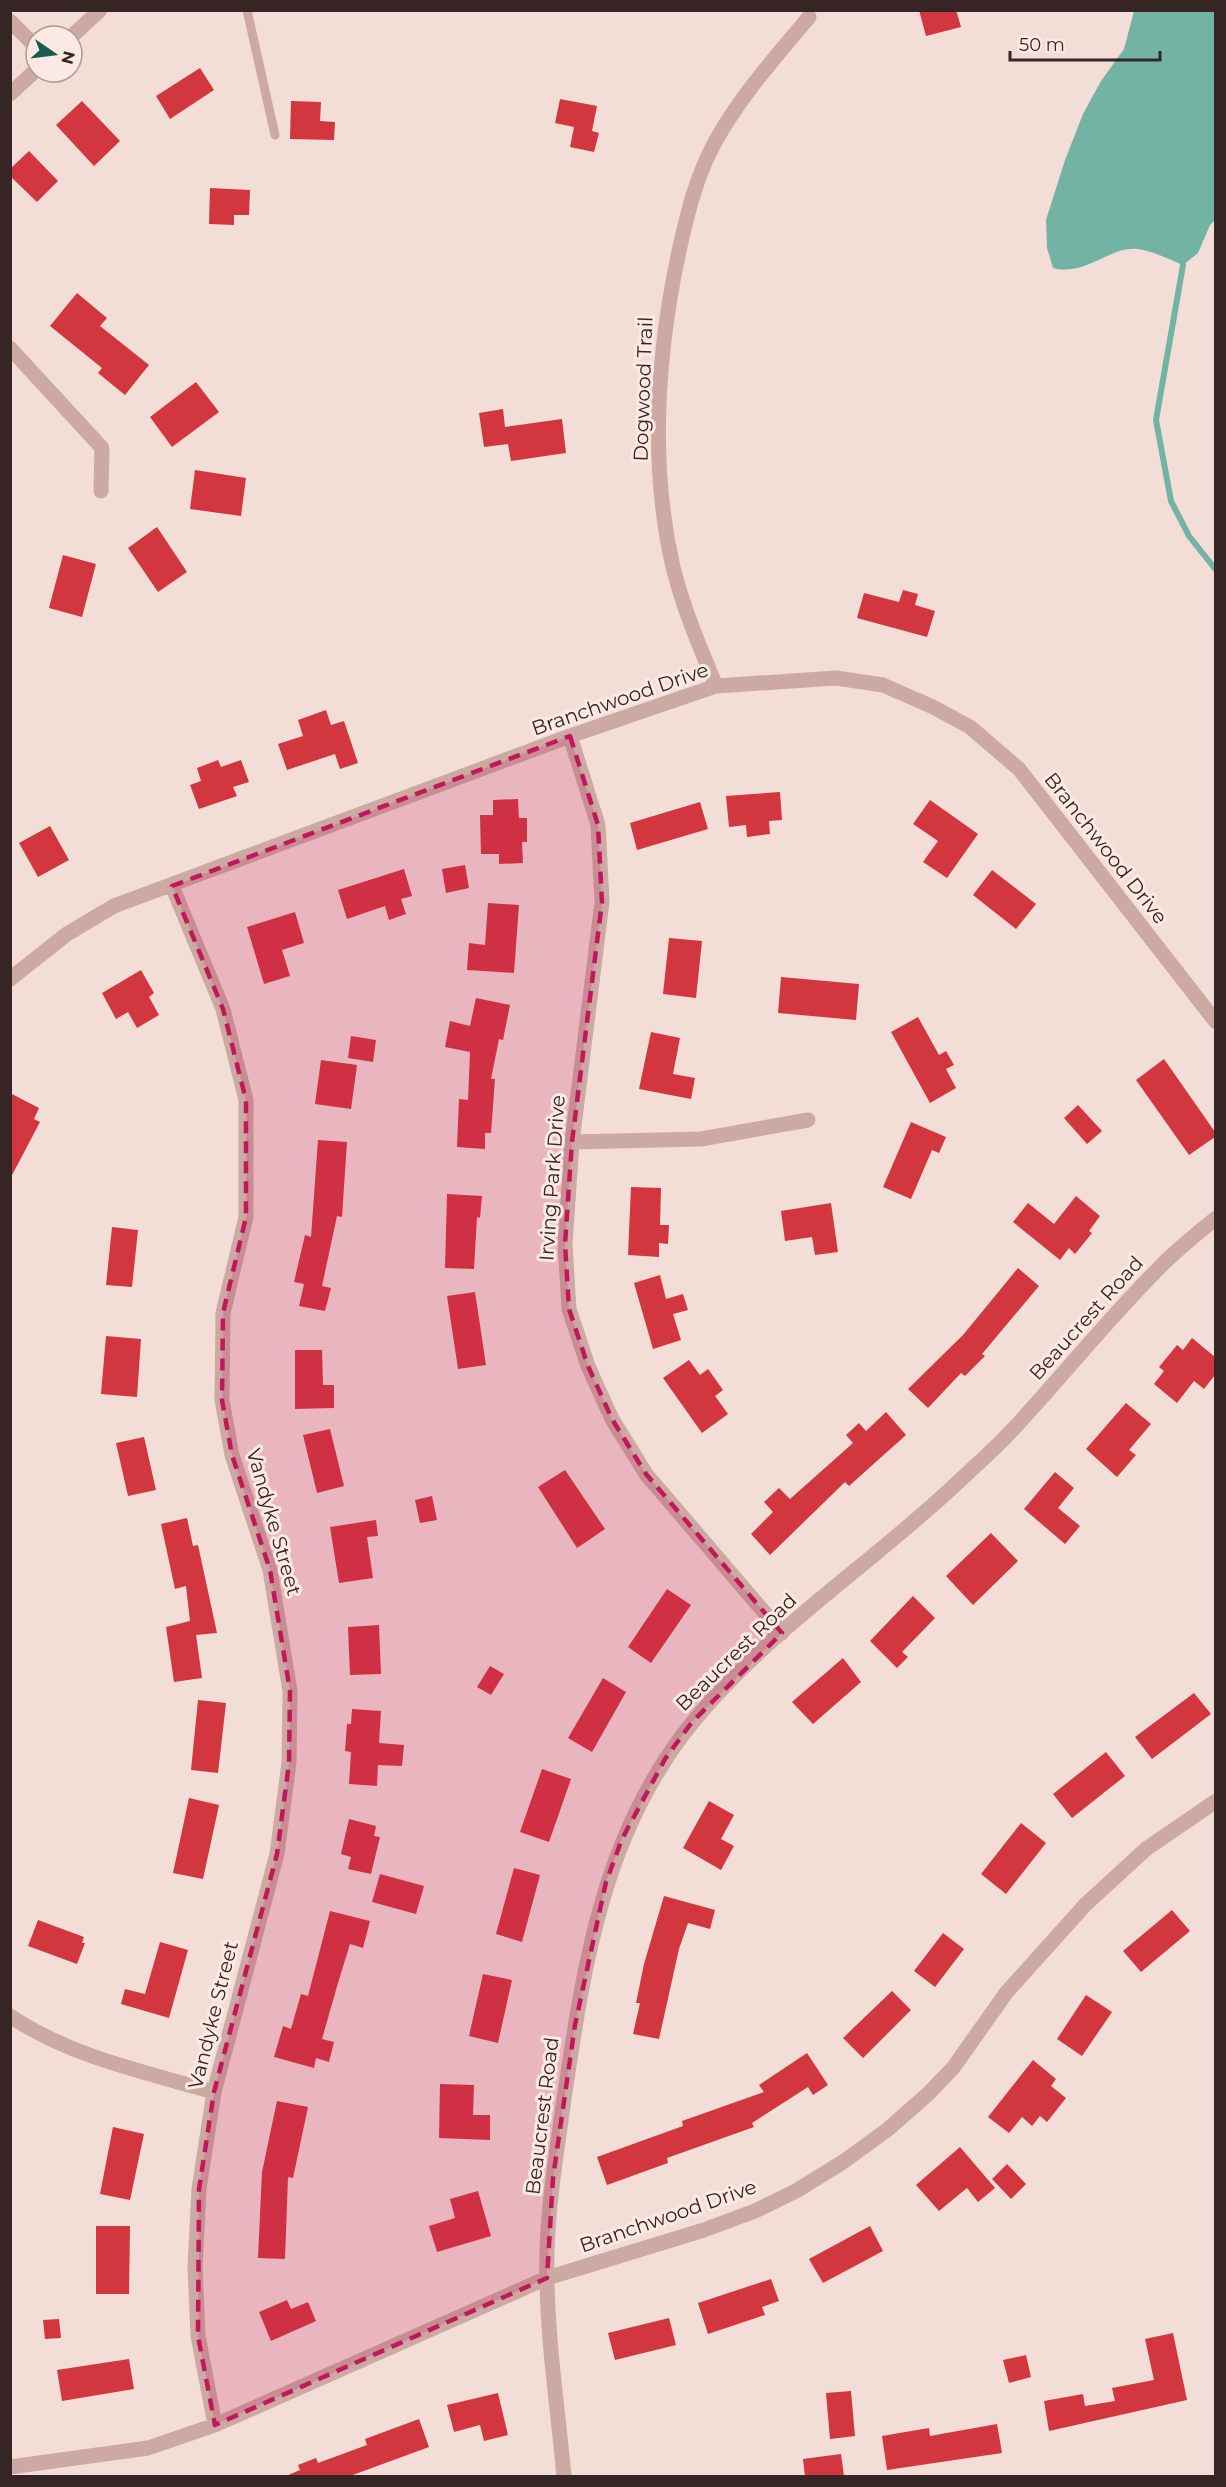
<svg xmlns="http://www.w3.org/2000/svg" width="1226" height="2487" font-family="Montserrat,sans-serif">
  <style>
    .water { fill: #73b3a3 }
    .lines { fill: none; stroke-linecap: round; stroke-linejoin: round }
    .stream { stroke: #73b3a3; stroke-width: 6 }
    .building { fill: #d2363e }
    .service { stroke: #cca9a2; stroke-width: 9 }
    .minor { stroke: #cca9a2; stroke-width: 15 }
    .marked { fill: #c2185b; fill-opacity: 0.2; stroke: #c2185b; stroke-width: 4.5; stroke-dasharray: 12 8; stroke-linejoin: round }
    .labels { text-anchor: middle; stroke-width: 6; stroke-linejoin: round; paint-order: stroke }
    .street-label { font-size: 20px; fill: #362525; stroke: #fbe9e3 }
  </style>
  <rect width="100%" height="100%" fill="#f3ddd7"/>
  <!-- water -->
  <path class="water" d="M1134 11H1215V220L1210 225 1198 253 1183 265C1171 260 1157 253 1143 250 1112 242 1089 277 1053 268L1047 248 1046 220 1065 160 1083 114 1101 81 1124 49Z"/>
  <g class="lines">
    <!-- stream -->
    <path class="stream" d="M1181 258 1183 265 1156 420 1171 501 1189 536 1216 570"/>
  </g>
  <!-- building -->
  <path class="building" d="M919 10H956L961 27 926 36Z
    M200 68 214 90 170 119 156 96Z
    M560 99 597 106 592 131 599 133 594 152 570 147 574 127 555 123Z
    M82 101 120 141 94 166 56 125Z
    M291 101 321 102 320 121 335 122 334 140 290 139Z
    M29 151 58 181 37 202 10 176V169Z
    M210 188 250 190 249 215H234V225L209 224Z
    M77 293 107 318 100 326 149 365 125 395 98 373 102 368 50 326Z
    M196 382 219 412 172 447 150 417Z
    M503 409 505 427 562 419 566 453 511 461 508 444 484 447 479 413Z
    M195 470 246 478 241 516 190 509Z
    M157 527 187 572 158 592 128 548Z
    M63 555 96 564 82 617 49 608Z
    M903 590 918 594 915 605 935 611 927 637 857 618 864 593 899 602Z
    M326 710 331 725 344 721 358 763 340 769 335 754 287 770 278 744 303 736 298 720Z
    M218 760 221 767 241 760 249 782 233 787 237 796 199 809 190 785 201 781 197 768Z
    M780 792 782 820 769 821 770 834 747 837 746 825 729 827 726 796Z
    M518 799 519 818H527V842H522L523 863 499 864V854H481L480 815H493V800Z
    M930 800 978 834 947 878 923 862 938 841 913 824Z
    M700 802 708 829 637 850 630 823Z
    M50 826 69 860 38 877 19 843Z
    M465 865 469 888 446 893 442 869Z
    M404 869 412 896 401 899 406 914 389 920 385 906 347 919 338 890Z
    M992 870 1036 904 1016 929 973 895Z
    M488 903 519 905 514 973 467 970 469 943 485 945Z
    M295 912 304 943 282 950 290 976 264 984 247 927Z
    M669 938 702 941 696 998 663 994Z
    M141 970 154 993 149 997 159 1015 137 1028 128 1012 116 1019 102 993Z
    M781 977 859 984 856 1020 778 1013Z
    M476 998 510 1005 503 1040 499 1039 491 1079H495L491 1133H485V1149L457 1147 459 1099 468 1100 470 1052 445 1047 450 1021 470 1026Z
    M918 1017 939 1055 946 1051 954 1065 946 1069 956 1088 930 1103 891 1032Z
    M651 1032 680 1038 673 1074 695 1078 691 1099 639 1089Z
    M351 1036 376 1040 373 1062 348 1058Z
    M1164 1059 1215 1132V1137L1189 1155 1136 1080Z
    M321 1060 357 1065 351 1109 315 1104Z
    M10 1093 39 1108 34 1119 40 1122 10 1179Z
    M1078 1105 1102 1131 1087 1144 1064 1118Z
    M911 1122 946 1137 939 1153 932 1150 911 1199 883 1187Z
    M318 1140 347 1142 342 1217 337 1216 322 1286 331 1288 325 1311 299 1306 304 1284 294 1282 305 1235 311 1237Z
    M631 1187 661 1188 660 1225H669L668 1244 659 1243V1257L628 1255Z
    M447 1194 482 1196 480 1218 477 1217 474 1269 445 1268Z
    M1076 1196 1100 1216 1089 1231 1092 1233 1075 1254 1069 1248 1060 1260 1013 1222 1028 1203 1054 1224Z
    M831 1203 838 1252 815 1255 812 1237 785 1241 781 1211Z
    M112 1227 138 1230 132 1287 106 1285Z
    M1018 1268 1039 1286 982 1354 985 1356 965 1376 961 1373 928 1408 908 1389 963 1335Z
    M660 1275 666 1299 683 1294 688 1310 673 1314 681 1340 653 1349 634 1283Z
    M475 1292 486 1365 458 1369 447 1296Z
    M106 1336 141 1339 137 1397 101 1394Z
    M1192 1338 1215 1357V1375L1204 1389 1194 1381 1177 1403 1154 1384 1164 1371 1159 1367 1177 1345 1183 1350Z
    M295 1350H322L323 1385H334V1408L295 1409Z
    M689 1360 700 1375 708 1369 723 1390 715 1396 728 1414 702 1433 663 1378Z
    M1126 1403 1151 1424 1129 1450 1136 1455 1117 1477 1086 1449Z
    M886 1412 906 1435 849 1486 845 1482 770 1555 751 1534 773 1512 764 1502 779 1488 790 1499 853 1443 846 1435 859 1423 866 1431Z
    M330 1429 344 1486 317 1493 303 1435Z
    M144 1437 156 1490 128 1496 116 1443Z
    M565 1470 605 1529 577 1548 538 1487Z
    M1055 1472 1074 1488 1058 1508 1080 1526 1065 1544 1024 1509Z
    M432 1496 437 1520 420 1523 415 1500Z
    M187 1518 193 1546 198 1545 217 1633 196 1635 202 1678 174 1682 166 1627 190 1621 186 1586 175 1589 161 1524Z
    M376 1520 378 1536 367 1537 373 1578 339 1583 330 1527Z
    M991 1533 1018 1561 973 1605 946 1576Z
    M667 1589 691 1605 651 1663 628 1647Z
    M913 1596 935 1618 902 1652 908 1657 897 1668 870 1641Z
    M379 1625 381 1674 350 1675 348 1627Z
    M843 1658 861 1682 813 1724 792 1702Z
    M490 1666 504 1674 491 1695 477 1687Z
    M603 1678 626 1692 592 1752 568 1738Z
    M1194 1693 1211 1714 1152 1759 1135 1737Z
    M198 1700 226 1703 218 1773 191 1770Z
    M352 1709 381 1711 379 1743 404 1745 402 1766 378 1765 377 1786 349 1784 351 1752 345 1751 347 1724H351Z
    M1106 1752 1125 1776 1072 1818 1053 1794Z
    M542 1769 571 1779 549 1842 520 1832Z
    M189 1798 219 1805 203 1879 173 1873Z
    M709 1801 734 1815 721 1839 734 1846 721 1870 683 1848Z
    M349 1819 376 1826 374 1836 380 1837 371 1874 348 1869 351 1857 341 1854Z
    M1021 1823 1046 1843 1006 1894 981 1874Z
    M514 1868 540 1875 522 1942 496 1934Z
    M380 1874 424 1886 416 1914 372 1902Z
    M664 1896 715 1910 710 1929 688 1923 679 1949 659 2039 633 2034 640 2003H636L644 1964Z
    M1172 1910 1190 1931 1141 1972 1123 1951Z
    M330 1911 370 1921 363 1948 350 1944 338 1983 322 2039 334 2042 329 2062 316 2058 314 2068 274 2057 283 2026 291 2029 301 1994 308 1996Z
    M38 1920 84 1937 82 1943H85L77 1964 28 1946Z
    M943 1933 964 1949 935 1987 914 1971Z
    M160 1942 188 1950 169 2018 121 2004 125 1989 145 1994Z
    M483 1974 512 1980 498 2043 469 2036Z
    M892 1991 911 2010 863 2058 843 2038Z
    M1086 1995 1112 2012 1082 2056 1057 2039Z
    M807 2053 828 2085 813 2095 808 2087 752 2123 754 2127 667 2158 668 2163 607 2185 597 2157 683 2126 682 2121 764 2092 759 2085Z
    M1033 2060 1056 2079 1051 2086 1066 2098 1047 2122 1040 2116 1032 2126 1022 2117 1009 2133 988 2117Z
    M440 2084 474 2085 473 2115H490V2140L439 2138Z
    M277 2101 308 2107 293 2178 288 2177 285 2259 258 2258 262 2172Z
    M113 2127 144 2134 130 2200 100 2194Z
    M960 2147 995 2188 978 2202 967 2188 939 2211 916 2185Z
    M1007 2164 1026 2184 1011 2199 992 2179Z
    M478 2191 491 2236 437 2252 429 2226 455 2218 450 2199Z
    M96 2226H130L129 2294H96Z
    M870 2226 883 2251 823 2283 809 2259Z
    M771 2279 779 2301 762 2307 765 2315 708 2334 698 2303Z
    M287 2300 291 2309 308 2302 316 2321 271 2341 259 2312Z
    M669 2318 676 2345 615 2360 608 2333Z
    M59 2319 61 2338 45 2339 43 2320Z
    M1173 2333 1187 2400 1049 2431 1044 2401 1083 2394 1085 2406 1115 2401 1112 2388 1154 2380 1145 2339Z
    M1026 2355 1031 2377 1009 2383 1003 2360Z
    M129 2359 134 2389 62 2401 57 2370Z
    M851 2391 855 2436 830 2439 826 2393Z
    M498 2393 508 2435 484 2441 480 2425 454 2432 447 2405Z
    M419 2419 429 2447 350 2476H286L300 2470 298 2465 316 2458 318 2463 367 2445 365 2439Z
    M997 2424 1002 2453 887 2470 882 2436 929 2428 930 2436Z
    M841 2454 844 2476H805L803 2459Z"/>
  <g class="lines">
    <!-- service -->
    <path class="service" d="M247 10 275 135"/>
    <!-- minor -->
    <path class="minor" d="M10 21 36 47
      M72 36 100 10
      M10 94 36 70
      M10 348 102 448 101 491
      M716 686C700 647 683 608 673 567 649 463 657 354 679 251 687 215 696 177 714 144 739 97 776 57 809 17
      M570 736 598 825 602 902 572 1142 565 1244 569 1309 588 1366 612 1419 646 1474 782 1633
      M172 886 223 1009 246 1100V1217L223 1313 222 1400 232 1455 270 1570 290 1691 289 1763 277 1854 214 2092 199 2189 195 2267 198 2336 215 2425
      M10 979 67 934 114 906 570 736 716 686 836 678 883 685 933 707 970 727 1019 769 1216 1022
      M572 1142 701 1139 808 1120
      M10 2016C71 2057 145 2072 214 2092
      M10 2467 148 2448 215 2425 547 2278 704 2230 755 2211 796 2191 843 2162 887 2130 928 2094 953 2068 1006 1993 1085 1905 1146 1849 1216 1801
      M564 2476C558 2411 548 2345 547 2280 545 2220 556 2158 564 2099 584 1964 603 1833 692 1723 767 1631 870 1565 956 1484 976 1465 998 1446 1016 1426 1064 1374 1109 1318 1159 1268 1176 1250 1197 1234 1216 1218"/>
  </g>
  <!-- marked area -->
  <path class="marked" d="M570 736 598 825 602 902 572 1142 565 1244 569 1309 588 1366 612 1419 646 1474 782 1633 692 1722 665 1759 622 1839 606 1882 575 2025 553 2178 547 2278 215 2425 198 2336 199 2189 214 2092 277 1854 289 1763 290 1691 270 1570 232 1455 222 1400 223 1313 246 1217V1100L223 1009 172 886Z"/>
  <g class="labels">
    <!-- street labels -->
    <g class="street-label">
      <text transform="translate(643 389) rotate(-88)" y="7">Dogwood Trail</text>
      <text transform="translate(620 699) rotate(-19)" y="7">Branchwood Drive</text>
      <text transform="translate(1106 848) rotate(52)" y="7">Branchwood Drive</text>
      <text transform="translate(552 1178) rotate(-86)" y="7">Irving Park Drive</text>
      <text transform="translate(1086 1318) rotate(-48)" y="7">Beaucrest Road</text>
      <text transform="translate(274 1522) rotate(74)" y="7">Vandyke Street</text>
      <text transform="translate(736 1652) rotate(-44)" y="7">Beaucrest Road</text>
      <text transform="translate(213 2015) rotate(-76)" y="7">Vandyke Street</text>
      <text transform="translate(542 2116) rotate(-83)" y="7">Beaucrest Road</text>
      <text transform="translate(668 2216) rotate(-19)" y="7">Branchwood Drive</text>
    </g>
  </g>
  <!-- border -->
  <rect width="1226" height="2487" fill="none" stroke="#362525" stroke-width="24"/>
  <!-- north arrow -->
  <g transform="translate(54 54) rotate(104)"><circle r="28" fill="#fbe9e3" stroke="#ac9b97" stroke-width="1.5"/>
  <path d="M0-4.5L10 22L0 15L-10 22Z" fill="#175c4c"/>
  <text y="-9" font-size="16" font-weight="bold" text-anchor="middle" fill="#362525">N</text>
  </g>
  <!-- scale -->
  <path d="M1010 51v9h150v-9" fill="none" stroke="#362525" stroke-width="3"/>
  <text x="1019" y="51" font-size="18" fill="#362525" stroke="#fbe9e3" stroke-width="4.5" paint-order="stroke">50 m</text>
</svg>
